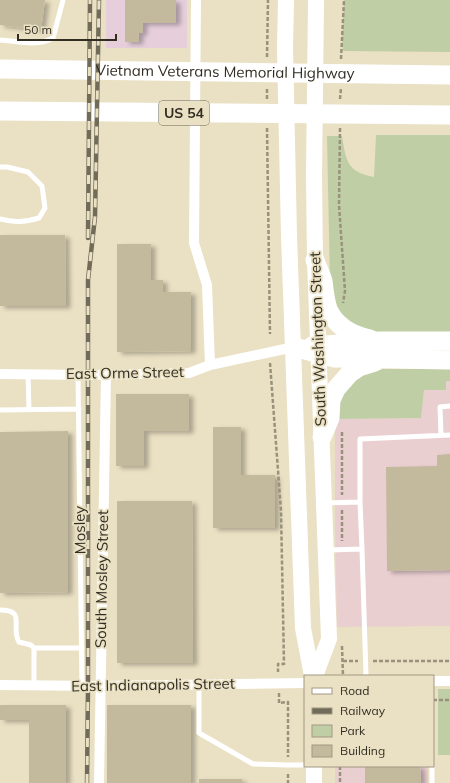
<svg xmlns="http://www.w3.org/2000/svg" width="450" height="783" font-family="Mulish,sans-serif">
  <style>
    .commercial { fill: #eacfd1 }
    .industrial { fill: #e6cfdb }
    .green { fill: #c0cea5 }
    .building { fill: #c3ba9d; filter: url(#shadow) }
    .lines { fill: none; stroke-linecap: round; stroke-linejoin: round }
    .path { stroke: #98917c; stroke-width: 2.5; stroke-dasharray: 4 2; stroke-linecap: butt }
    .lane { stroke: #fff; stroke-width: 5 }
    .street { stroke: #fff; stroke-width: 10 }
    .primary { stroke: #fff; stroke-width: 16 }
    .highway { stroke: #fff; stroke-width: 19 }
    .rail-casing { stroke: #716b59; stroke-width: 4.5 }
    .rail { stroke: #eae0c3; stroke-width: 3; stroke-dasharray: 9; stroke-linecap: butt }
    .labels { text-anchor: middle; stroke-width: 3.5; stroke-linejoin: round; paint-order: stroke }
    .shield { fill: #eae0c3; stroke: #686352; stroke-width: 1 }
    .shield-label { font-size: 14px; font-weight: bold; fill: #312d22 }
    .street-label { font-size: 15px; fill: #312d22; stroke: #eae0c3 }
  </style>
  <defs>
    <filter id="shadow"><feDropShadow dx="4.5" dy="2.5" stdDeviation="2" flood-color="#0004"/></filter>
  </defs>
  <rect width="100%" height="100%" fill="#eae0c3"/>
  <!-- commercial -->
  <path class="commercial" d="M446 381H450V626L337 627 335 530V419L421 418 424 390H446Z
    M335 766H428V783H335Z"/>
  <!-- industrial -->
  <path class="industrial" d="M106 0H187V48H106Z"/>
  <!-- green -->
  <path class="green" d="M344 0H450V52L343 51 342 41Z
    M376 135H450V332H368L356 328 335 308 330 284 327 136H342C346 161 347 172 374 177Z
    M384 369H450V381H446V390H424L421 418 335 419 336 405 347 383 370 370Z
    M438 689H450V755H438Z"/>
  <!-- building -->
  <path class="building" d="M0 0H45L41 30 0 25Z
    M125 0H176V23H143V33H139V42H125Z
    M0 235H65L66 306H0Z
    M117 244H151V280H163V292H191V351L117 352Z
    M116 394H189V431H144V466H116Z
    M213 427H241V475H275V528H213Z
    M68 431V592L0 593V432Z
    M450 454V570L387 571 386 467 437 466V455Z
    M117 501H192L193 663H117Z
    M0 705H66V783H29V720H0Z
    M107 705H191V783H107Z
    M365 766H420L421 783H365Z
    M199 779H242V783H199Z"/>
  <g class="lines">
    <!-- path -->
    <path class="path" d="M267 57 268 0
      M341 59 344 0
      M267 99V88
      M340 99 341 88
      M267 128 270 334
      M340 128 339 205 345 291 343 303
      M270 363 281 511 284 664H278V672
      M342 432V495
      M342 510V541
      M342 646 343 676
      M343 661H358
      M373 661H450
      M279 693V703L288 702V757
      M433 700H450
      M340 766V783
      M288 774V783"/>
    <!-- lane -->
    <path class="lane" d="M0 40C17 41 38 47 53 38L63 0
      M0 167H7L28 172 42 186 45 208 39 218C25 222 14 223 0 219
      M28 374 29 409
      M78 375 82 686
      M0 410 79 409
      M441 435 440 407 450 406
      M325 503 360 502V439L450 435
      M362 549 366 676
      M329 550 362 549 360 502
      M0 610C27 610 10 627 19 642L31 645 34 648V686
      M34 648H82
      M199 685V733L253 764 288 765H305
      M432 766V783"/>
    <!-- street -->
    <path class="street" d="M196 0 194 243 207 285 210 365
      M0 374 88 375 189 373 210 365 294 347
      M433 681H450
      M0 685 100 686 305 683
      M99 783 106 374"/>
    <!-- primary -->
    <path class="primary" d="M286 0 285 48 289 236 303 628 312 676
      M315 676 329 639 315 260 314 175 316 0
      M314 766V783"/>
    <!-- highway -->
    <g class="highway">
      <path id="s1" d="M0 69 450 75"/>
      <path d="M0 111 450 115"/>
      <path d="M315 260C317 267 321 274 323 281 324 290 325 300 328 309 336 327 352 335 370 339"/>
      <path d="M312 346 379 341H450"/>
      <path d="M294 347 335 358 450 360"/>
      <path d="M322 437 330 418 331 400 336 389 350 373 359 367 375 362"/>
    </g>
    <defs>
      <path id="rail" d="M88 238 90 0
        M87 783 88 686V280L95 217 99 0"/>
    </defs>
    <!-- rail casing -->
    <use href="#rail" class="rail-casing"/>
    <!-- rail -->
    <use href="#rail" class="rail"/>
  </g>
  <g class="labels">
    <!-- shield labels -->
    <rect class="shield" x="159" y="101" width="50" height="24" rx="3"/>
    <g class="shield-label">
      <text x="184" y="118">US 54</text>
    </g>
    <!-- street labels -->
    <g class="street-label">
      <text dy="5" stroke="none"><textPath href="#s1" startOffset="225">Vietnam Veterans Memorial Highway</textPath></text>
      <text transform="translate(318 339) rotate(-92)" y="5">South Washington Street</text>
      <text transform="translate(125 373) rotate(-1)" y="5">East Orme Street</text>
      <text transform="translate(80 530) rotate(-91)" y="5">Mosley</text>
      <text transform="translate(102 579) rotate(-89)" y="5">South Mosley Street</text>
      <text transform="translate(153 685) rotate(-1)" y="5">East Indianapolis Street</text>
    </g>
  </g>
  <!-- legend -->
  <rect x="304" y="675" width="130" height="92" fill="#eae0c3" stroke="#a09883"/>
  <rect x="312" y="688" width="20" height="6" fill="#ffffff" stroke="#a09883"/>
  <text x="340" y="695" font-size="12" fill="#312d22">Road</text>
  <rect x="312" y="708" width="20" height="6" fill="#716b59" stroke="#a09883"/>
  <text x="340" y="715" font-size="12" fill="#312d22">Railway</text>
  <rect x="312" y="725" width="20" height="12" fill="#c0cea5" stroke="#a09883"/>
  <text x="340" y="735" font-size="12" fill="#312d22">Park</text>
  <rect x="312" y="745" width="20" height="12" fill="#c3ba9d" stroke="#a09883"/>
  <text x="340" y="755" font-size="12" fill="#312d22">Building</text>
  <!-- scale -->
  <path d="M18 34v6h98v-6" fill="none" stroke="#312d22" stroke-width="2"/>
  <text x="24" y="34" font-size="12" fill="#312d22" stroke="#eae0c3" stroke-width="3" paint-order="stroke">50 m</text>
</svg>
